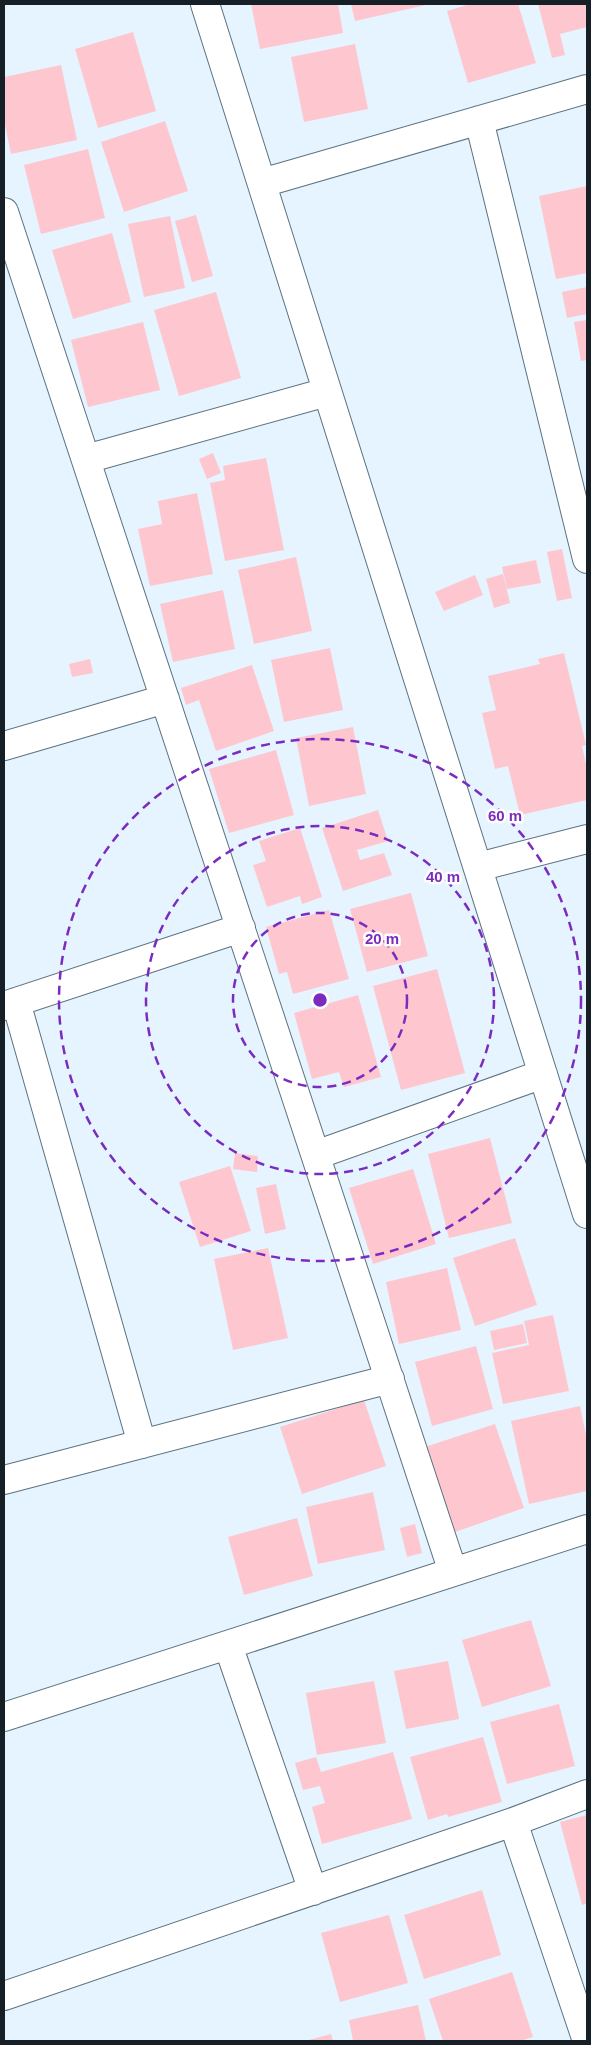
<svg xmlns="http://www.w3.org/2000/svg" width="591" height="2045" font-family="Arial,sans-serif">
  <style>
    .building { fill: #fec7cf }
    .lines { fill: none; stroke-linecap: round; stroke-linejoin: round }
    .minor-casing { stroke: #5c7281; stroke-width: 30 }
    .minor { stroke: #fff; stroke-width: 28 }
    .ring { fill: none; stroke: #7b2cbf; stroke-width: 2.5; stroke-dasharray: 9 6 }
    .centre { fill: #7b2cbf; stroke: #fefefe; stroke-width: 2.5 }
    .ring-label { font-size: 15px; text-anchor: middle; font-weight: bold; fill: #7b2cbf; stroke: #fefefe; stroke-width: 5; stroke-linejoin: round; paint-order: stroke }
  </style>
  <rect width="100%" height="100%" fill="#e5f4fe"/>
  <!-- building -->
  <path class="building" d="M251 4H338L343 33 260 49Z
    M351 4H426V5L355 21Z
    M470 4H518L536 63 468 83 447 11Z
    M538 4H587V27L560 34 565 55 552 58Z
    M133 32 156 111 98 128 75 49Z
    M355 44 368 109 304 122 291 57Z
    M61 65 77 140 11 154 4 120V77Z
    M165 121 188 191 124 212 101 142Z
    M88 149 105 218 41 234 24 165Z
    M587 186V273L556 279 539 196Z
    M196 215 213 276 192 282 175 221Z
    M170 216 185 288 144 297 128 224Z
    M112 233 131 302 73 319 52 250Z
    M587 287V314L567 318 562 292Z
    M216 292 241 378 179 396 154 310Z
    M587 320V360L581 361 574 322Z
    M143 322 160 390 88 407 71 340Z
    M213 453 221 473 207 479 199 459Z
    M266 458 284 550 225 561 210 483 225 480 223 466Z
    M197 493 213 574 150 586 138 529 162 524 158 501Z
    M562 549 572 598 557 601 547 552Z
    M296 557 312 631 254 644 238 570Z
    M536 560 541 583 507 589 502 567Z
    M503 574 510 603 494 608 486 579Z
    M475 575 483 595 444 611 435 592Z
    M223 590 235 649 173 662 160 604Z
    M330 648 343 710 284 722 271 660Z
    M564 653 586 745 582 746 587 769V800L520 815 508 766 495 769 482 713 496 710 488 676 540 664 538 659Z
    M90 659 93 673 72 677 69 664Z
    M252 665 274 731 216 751 199 700 186 705 181 688Z
    M353 727 366 794 309 806 296 738Z
    M276 750 294 815 229 833 209 769Z
    M378 810 388 841 357 850 360 860 384 853 392 875 343 891 322 828Z
    M300 828 322 897 302 904 300 896 267 907 253 865 266 861 259 841Z
    M411 893 428 956 367 972 350 909Z
    M329 910 349 979 293 994 287 972 279 974 266 927Z
    M437 969 465 1073 401 1090 373 986Z
    M358 995 381 1077 344 1087 339 1072 312 1079 294 1013Z
    M490 1138 512 1223 449 1238 428 1154Z
    M235 1153 258 1156 257 1172 233 1169Z
    M230 1166 251 1231 200 1247 179 1182Z
    M413 1169 436 1244 373 1264 349 1188Z
    M276 1184 286 1229 265 1234 256 1188Z
    M515 1238 537 1305 475 1326 453 1258Z
    M268 1248 288 1338 233 1350 214 1259Z
    M447 1268 461 1330 399 1344 386 1282Z
    M553 1315 569 1391 503 1404 492 1353 529 1345 524 1321Z
    M523 1324 527 1343 494 1350 490 1331Z
    M476 1346 493 1409 432 1426 415 1362Z
    M364 1400 386 1466 302 1494 280 1427Z
    M580 1406 587 1440V1491L529 1504 511 1421Z
    M495 1424 524 1508 455 1532 425 1447Z
    M373 1492 385 1550 318 1564 306 1507Z
    M297 1518 313 1576 244 1595 228 1537Z
    M415 1524 422 1553 407 1557 400 1528Z
    M531 1620 551 1686 482 1707 462 1640Z
    M448 1661 459 1719 406 1729 394 1671Z
    M374 1681 386 1743 317 1755 306 1693Z
    M559 1704 575 1766 507 1784 490 1722Z
    M483 1737 502 1802 448 1817 447 1814 428 1820 410 1757Z
    M393 1752 412 1819 322 1844 312 1807 325 1803 320 1786 303 1790 295 1763 316 1757 321 1772Z
    M587 1815V1903L582 1905 560 1822Z
    M482 1890 501 1955 424 1979 404 1915Z
    M389 1915 408 1983 340 2002 321 1933Z
    M512 1972 533 2037 520 2041H443L429 1999Z
    M418 2005 426 2041H353L349 2020Z
    M331 2034 333 2041H305Z"/>
  <g class="lines">
    <defs>
      <path id="minor" d="M205 4 587 1214
        M479 120 587 559
        M262 183 587 89
        M4 212 453 1572
        M86 459 327 392
        M4 746 165 699
        M478 867 587 839
        M16 1002 142 1444
        M4 1006 241 928
        M316 1155 543 1074
        M4 1480 390 1379
        M228 1645 313 1891
        M4 1717 587 1529
        M513 1822 587 2041
        M4 1996 513 1822 587 1794"/>
    </defs>
    <!-- minor casing -->
    <use href="#minor" class="minor-casing"/>
    <!-- minor -->
    <use href="#minor" class="minor"/>
  </g>
  <!-- distance rings -->
  <g class="ring">
    <circle cx="320" cy="1000" r="87"/>
    <circle cx="320" cy="1000" r="174"/>
    <circle cx="320" cy="1000" r="261"/>
  </g>
  <circle cx="320" cy="1000" r="8" class="centre"/>
  <g class="ring-label">
    <text x="505" y="821">60 m</text>
    <text x="443" y="882">40 m</text>
    <text x="382" y="944">20 m</text>
  </g>
  <!-- border -->
  <rect width="591" height="2045" fill="none" stroke="#161f25" stroke-width="10"/>
</svg>
